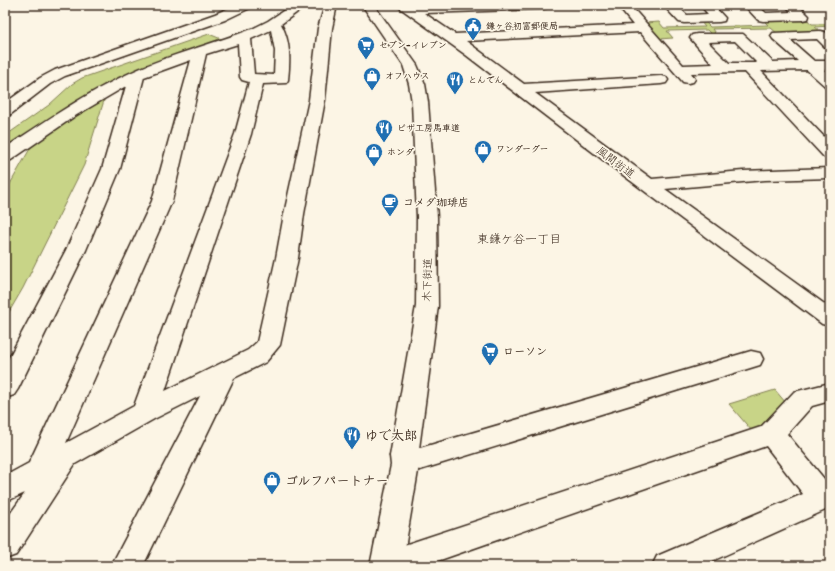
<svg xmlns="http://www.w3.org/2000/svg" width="835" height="571" font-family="'Shantell Sans','Klee One',sans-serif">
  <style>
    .green { fill: #c8d487; stroke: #827f52 }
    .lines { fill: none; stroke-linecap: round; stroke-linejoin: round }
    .minor-casing { stroke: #3b2a1e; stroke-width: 3 }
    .major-casing { stroke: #3b2a1e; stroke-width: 3 }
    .minor { fill: #fcf5e5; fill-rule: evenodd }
    .major { fill: #fcf5e5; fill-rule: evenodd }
    .labels { text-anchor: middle; stroke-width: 3.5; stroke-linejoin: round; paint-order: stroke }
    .far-poi-label { font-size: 9px; font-weight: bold; fill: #3b2a1e; stroke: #fcf5e5; text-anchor: start }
    .street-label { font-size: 11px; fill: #3b2a1e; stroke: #fcf5e5 }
    .poi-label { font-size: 11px; font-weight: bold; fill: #3b2a1e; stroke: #fcf5e5; text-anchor: start }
    .neighbourhood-label { font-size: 12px; fill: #3b2a1e; stroke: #fcf5e5 }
    .near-poi-label { font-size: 13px; font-weight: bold; fill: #3b2a1e; stroke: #fcf5e5; text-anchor: start }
  </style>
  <rect width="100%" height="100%" fill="#fcf5e5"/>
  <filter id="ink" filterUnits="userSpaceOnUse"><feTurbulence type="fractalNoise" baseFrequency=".025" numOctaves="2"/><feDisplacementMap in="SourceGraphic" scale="8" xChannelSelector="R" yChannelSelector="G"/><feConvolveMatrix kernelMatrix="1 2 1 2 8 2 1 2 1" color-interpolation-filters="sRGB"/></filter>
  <g filter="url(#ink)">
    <!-- green -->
    <path class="green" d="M805 18 812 24H830V26L815 27 823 33 778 34 771 28 712 29 717 36H713L707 30 667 31 673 38 659 39 645 23 659 22 664 28 705 27 700 21H704L710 27 768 25 762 19Z
      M209 34 226 41 151 68 5 153V136L49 105 72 84 82 78Z
      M106 94 84 165 23 288 5 319V193L36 138Z
      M775 390 786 403 758 428 752 431 729 404Z"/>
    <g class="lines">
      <defs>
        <path id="minor" d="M236 5H252L250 8 225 20 65 76 50 84 11 114 5 116V103L40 78 55 70 215 14Z
          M292 5H307L281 24C291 42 290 61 288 80L286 83 263 84 251 134 165 391 248 350 257 342 276 258 284 214 309 100 318 28 325 5H337L332 28 325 100 304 214 298 258 280 345 266 362 234 378 143 566H111L200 396 154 419 75 464 16 555 5 559V521L25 493 5 502V476L29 463 152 201 191 60 144 77 120 169 86 250 18 389 14 395 5 398V365L66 250 102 169 126 86 75 116 11 160 5 161V148C46 121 87 92 132 72 171 54 213 44 252 29L268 21ZM271 30 275 51 274 75 254 74 251 39ZM238 44 240 77 242 80 249 82 235 134 134 406 66 443 172 201 206 54Z
          M396 5H548L546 8 542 9 424 13 455 34 633 25 617 5H630L683 65 713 64 690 38 692 35 697 34H743L773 62 798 61 773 39 771 36 773 33 820 31 825 32 830 37V48L825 47 817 39 790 40 814 61H830V69L824 70 830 75V88L825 86 807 70 761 71 830 143V158L824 157 745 72 691 73 695 79 693 82 688 83 683 82 640 32 466 41 524 84 661 76 666 77 668 80 666 83 661 84 535 93 652 179 743 171 830 168V178L765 180 665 189 830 308V326L822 324 607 163 466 55ZM735 41 757 63H729L708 42Z
          M663 5H676L687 15 708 14 700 5H713L725 18 724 21 719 22 684 23 679 22Z
          M744 5H757L766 13 792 12 785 5H798L809 16 808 19 803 20 763 21 758 20Z
          M751 351 760 353 763 359 760 365 420 470 394 464 390 456 394 448 404 445 420 448Z
          M830 383V401L812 406 787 434 830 486V508L701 566H652L657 556 803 494 766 446 423 566 370 565 375 555 386 551 761 427 794 392Z"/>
        <path id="major" d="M362 5H374L417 65 425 84 428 102 437 217 438 306 418 456 419 465 402 566H370L391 465 390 456 416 306 417 217 412 102 409 84 403 65Z"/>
      </defs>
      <!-- minor casing -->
      <use href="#minor" class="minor-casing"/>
      <!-- major casing -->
      <use href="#major" class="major-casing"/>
      <!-- minor -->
      <use href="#minor" class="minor"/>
      <!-- major -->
      <use href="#major" class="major"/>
    </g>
  </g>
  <!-- icons -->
  <defs>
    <symbol id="civic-pin" viewBox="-11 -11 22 30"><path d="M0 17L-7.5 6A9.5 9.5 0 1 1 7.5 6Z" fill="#1f6fb2" stroke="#fcf5e5"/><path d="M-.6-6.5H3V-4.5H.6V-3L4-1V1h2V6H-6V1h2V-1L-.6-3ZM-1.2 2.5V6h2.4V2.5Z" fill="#fff"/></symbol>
    <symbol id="supermarket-pin" viewBox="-11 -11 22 30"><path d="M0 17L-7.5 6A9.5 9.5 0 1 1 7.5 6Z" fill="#1f6fb2" stroke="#fcf5e5"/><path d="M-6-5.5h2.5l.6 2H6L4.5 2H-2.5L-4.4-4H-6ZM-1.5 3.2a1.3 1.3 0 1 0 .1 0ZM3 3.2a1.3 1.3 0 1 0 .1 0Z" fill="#fff"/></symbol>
    <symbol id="shop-pin" viewBox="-11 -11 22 30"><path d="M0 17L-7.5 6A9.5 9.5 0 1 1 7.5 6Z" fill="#1f6fb2" stroke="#fcf5e5"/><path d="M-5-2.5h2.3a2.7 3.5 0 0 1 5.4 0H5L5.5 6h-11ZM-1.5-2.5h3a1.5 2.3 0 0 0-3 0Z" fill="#fff"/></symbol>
    <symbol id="restaurant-pin" viewBox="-11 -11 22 30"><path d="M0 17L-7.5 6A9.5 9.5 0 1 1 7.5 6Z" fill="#1f6fb2" stroke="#fcf5e5"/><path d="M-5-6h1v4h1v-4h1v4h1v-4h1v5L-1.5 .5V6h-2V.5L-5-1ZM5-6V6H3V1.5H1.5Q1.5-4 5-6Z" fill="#fff"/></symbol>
    <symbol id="cafe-pin" viewBox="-11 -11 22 30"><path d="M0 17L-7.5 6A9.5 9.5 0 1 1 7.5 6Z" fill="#1f6fb2" stroke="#fcf5e5"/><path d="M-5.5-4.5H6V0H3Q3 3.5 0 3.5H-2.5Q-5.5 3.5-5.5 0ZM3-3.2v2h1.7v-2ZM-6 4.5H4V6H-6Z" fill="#fff"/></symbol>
  </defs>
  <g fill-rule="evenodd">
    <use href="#civic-pin" x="463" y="16" width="20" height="27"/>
    <use href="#supermarket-pin" x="356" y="35" width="20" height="27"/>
    <use href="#shop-pin" x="362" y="66" width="20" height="27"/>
    <use href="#restaurant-pin" x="445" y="70" width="20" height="27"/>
    <use href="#restaurant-pin" x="374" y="118" width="20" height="27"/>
    <use href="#shop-pin" x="473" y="139" width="20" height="27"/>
    <use href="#shop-pin" x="364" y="142" width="20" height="27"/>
    <use href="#cafe-pin" x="380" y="192" width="20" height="27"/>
    <use href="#supermarket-pin" x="480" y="341" width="20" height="27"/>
    <use href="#restaurant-pin" x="342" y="425" width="20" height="27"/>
    <use href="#shop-pin" x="262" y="470" width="20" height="27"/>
  </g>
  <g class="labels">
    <!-- far-poi labels -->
    <g class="far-poi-label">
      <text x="486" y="29">鎌ヶ谷初富郵便局</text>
      <text x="379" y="48">セブン-イレブン</text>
      <text x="385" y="79">オフハウス</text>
      <text x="468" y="83">とんでん</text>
      <text x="397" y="131">ピザ工房馬車道</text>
      <text x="496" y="152">ワンダーグー</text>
      <text x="387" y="155">ホンダ</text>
    </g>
    <!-- street labels -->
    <g class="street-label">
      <text transform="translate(616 162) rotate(37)" y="4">風間街道</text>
      <text transform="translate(427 280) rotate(-89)" y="4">木下街道</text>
    </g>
    <!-- poi labels -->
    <g class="poi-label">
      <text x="403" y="206">コメダ珈琲店</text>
      <text x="503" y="355">ローソン</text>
    </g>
    <!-- neighbourhood labels -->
    <g class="neighbourhood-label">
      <text x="519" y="243">東鎌ケ谷一丁目</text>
    </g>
    <!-- near-poi labels -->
    <g class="near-poi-label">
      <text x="365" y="440">ゆで太郎</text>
      <text x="285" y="485">ゴルフパートナー</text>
    </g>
  </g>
  <!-- margin -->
  <rect width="835" height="571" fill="none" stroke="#fcf5e5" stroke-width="20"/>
  <rect x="10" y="10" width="815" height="551" fill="none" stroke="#3b2a1e" stroke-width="1.5" filter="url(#ink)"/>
</svg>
